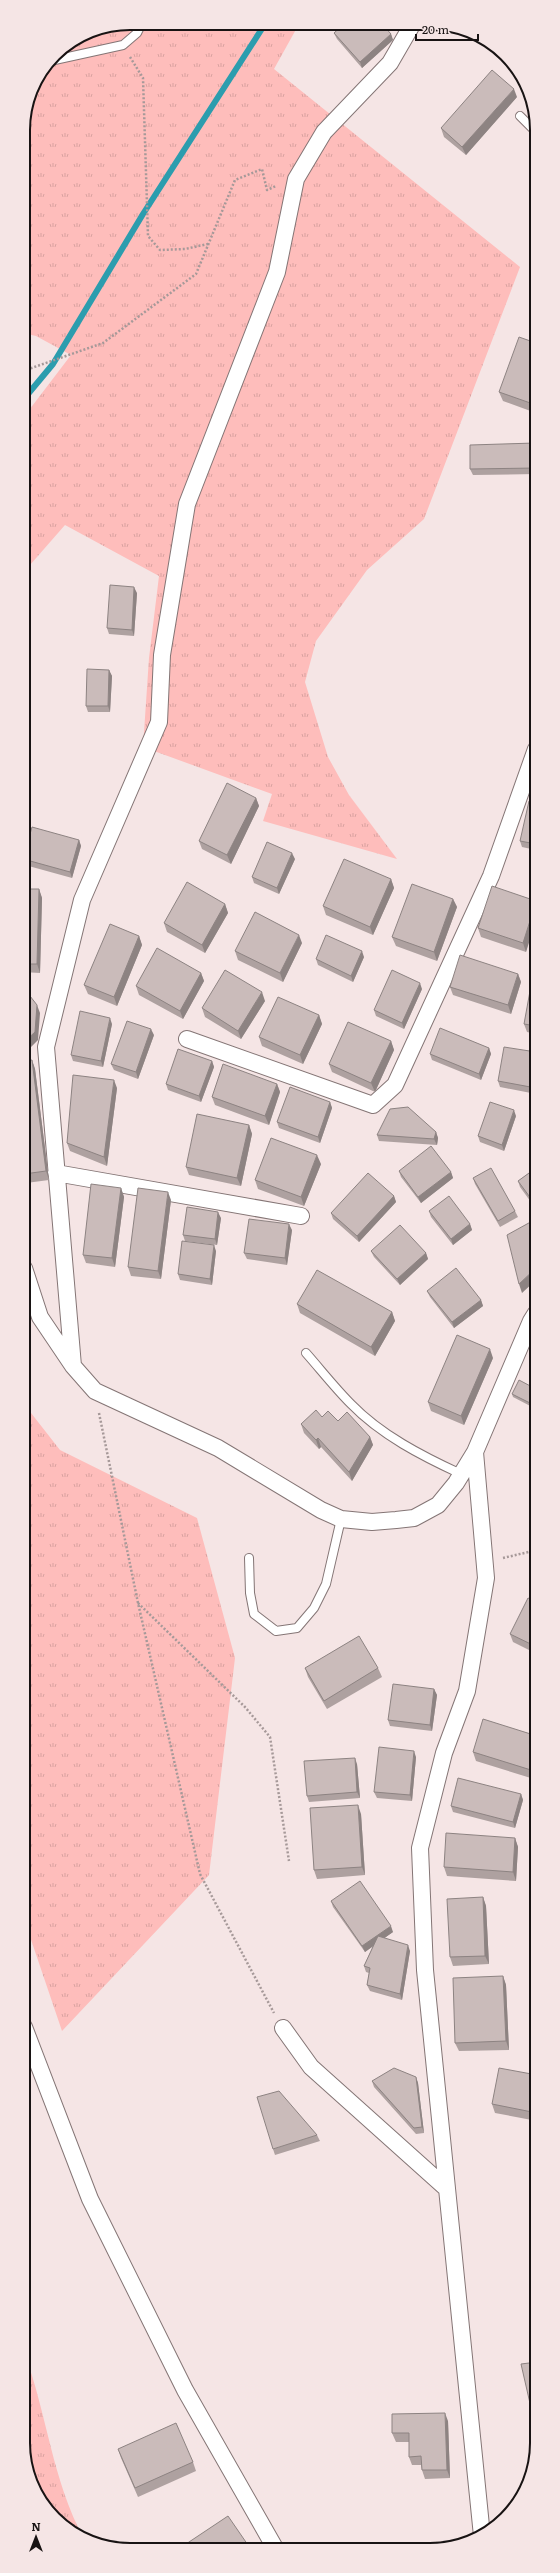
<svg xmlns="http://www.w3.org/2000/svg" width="560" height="2573" font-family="Literata,serif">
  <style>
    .grass { fill: url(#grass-tufts) }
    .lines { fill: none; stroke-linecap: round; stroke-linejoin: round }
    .stream { stroke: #2c9dae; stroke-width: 6 }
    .service-casing { stroke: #847575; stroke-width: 10 }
    .minor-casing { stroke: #847575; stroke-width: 18 }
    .path { stroke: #a69999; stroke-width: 2.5; stroke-dasharray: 2 2; stroke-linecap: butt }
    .service { stroke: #fff; stroke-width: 8 }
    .minor { stroke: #fff; stroke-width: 16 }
    .wall { fill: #aea1a0 }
    .shaded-wall { fill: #8d8382 }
    .building { fill: #cabbba; stroke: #8d8382 }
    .rim { fill: none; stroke: #181313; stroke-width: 2 }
  </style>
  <defs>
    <pattern id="grass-tufts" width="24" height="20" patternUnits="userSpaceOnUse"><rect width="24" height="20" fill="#febdbb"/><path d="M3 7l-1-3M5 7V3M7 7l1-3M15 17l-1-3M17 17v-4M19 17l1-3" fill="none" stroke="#d9a2a0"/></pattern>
  </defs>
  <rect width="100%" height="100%" fill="#f5e5e5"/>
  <!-- grass -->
  <path class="grass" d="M130 23H143L158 31 161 23 299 24 274 69 520 267 424 519 367 570 316 641 305 682 328 757 349 795 397 859 263 821 272 794 143 747 149 658 159 576 65 525 23 573V418L71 355 36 336 23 333V123L31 89 55 54 89 31Z
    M24 1404 60 1450 197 1518 235 1658 209 1875 62 2031 24 1919Z
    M24 2352C47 2413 52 2480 84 2539L77 2536 50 2514 24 2457Z"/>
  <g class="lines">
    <!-- stream -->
    <path class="stream" d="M23 400 53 364 143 214 265 24"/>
    <defs>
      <path id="service" d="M50 61 123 45 137 33 142 23
        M520 116 536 132
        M306 1353C321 1370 335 1388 351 1404 381 1435 422 1456 461 1474
        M249 1558 250 1593 254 1614 276 1631 297 1628 314 1608 326 1584 341 1519"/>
      <path id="minor" d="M187 1039 373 1105 395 1085 491 876 536 749
        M56 1173 301 1216
        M24 1268 40 1317 73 1366 95 1391 218 1448 321 1510 341 1519 372 1522 396 1520 414 1518 438 1505 456 1483 475 1452 531 1321 536 1313
        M73 1366 46 1047 82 900 159 722 162 655 187 504 277 272 296 179 324 132 390 63 412 25
        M475 1452 486 1578 467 1691 444 1753 420 1848 425 1970 482 2536
        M24 2027 90 2199 185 2390 275 2548
        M283 2028 311 2067 446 2188"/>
    </defs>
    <!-- service casing -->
    <use href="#service" class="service-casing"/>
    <!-- minor casing -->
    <use href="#minor" class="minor-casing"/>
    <!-- path -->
    <path class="path" d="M130 57 143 78 148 236 160 250 185 249 208 244
      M23 371 103 343 196 274 235 180 262 169 267 190 276 186
      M99 1413 138 1603 200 1874 274 2013
      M503 1558 537 1550
      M138 1603 245 1707 270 1737 289 1861"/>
    <!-- service -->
    <use href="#service" class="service"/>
    <!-- minor -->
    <use href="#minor" class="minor"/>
  </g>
  <!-- wall -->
  <path class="wall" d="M334 33 391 34 393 40 362 68 337 39Z
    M517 97 466 155 444 137 441 128Z
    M536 343V413L503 401 499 392Z
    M535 443 536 445V474L473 475 470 469Z
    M137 593 134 636 109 634 107 628Z
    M109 670 112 676 110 712H88L86 706Z
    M256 798 259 806 231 864 202 849 199 841Z
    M536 802V850L522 847 520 841Z
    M79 840 81 846 72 878 25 865 23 858Z
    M295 859 279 894 254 883 252 877Z
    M391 879 394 888 373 935 326 915 323 906Z
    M23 889H39L42 898 40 973 23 972Z
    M453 899 457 907 437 961 396 946 392 937Z
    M536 901 526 952 481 937 478 928Z
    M225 904 228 913 205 953 167 932 164 923Z
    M139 936 142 945 117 1006 88 994 84 985Z
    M302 943 283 982 238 960 235 951Z
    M364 957 353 982 318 965 316 959Z
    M201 973 204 981 183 1019 139 995 136 986Z
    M518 974 521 982 511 1014 453 995 450 987Z
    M422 989 404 1029 376 1016 374 1010Z
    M536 992V1034L527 1032 524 1024Z
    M265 1001 241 1039 205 1017 202 1008Z
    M319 1015 322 1024 303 1064 262 1046 259 1037Z
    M112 1024 103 1067 73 1061 71 1055Z
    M154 1035 138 1079 114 1070 111 1064Z
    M391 1041 394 1050 375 1092 332 1072 329 1064Z
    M489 1048 491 1054 481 1080 432 1060 430 1054Z
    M536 1052V1094L500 1087 498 1081Z
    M32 1060 35 1069 49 1180 26 1183 24 1176 23 1061Z
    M212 1061 214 1067 201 1102 168 1090 166 1084Z
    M277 1084 280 1092 269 1125 215 1105 212 1097Z
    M117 1088 107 1166 70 1151 67 1143Z
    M330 1102 332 1108 320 1143 279 1128 277 1122Z
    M516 1116 504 1151 480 1142 478 1136Z
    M249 1125 252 1134 241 1186 189 1175 186 1167Z
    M436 1132 438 1138 437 1145 379 1141 377 1135Z
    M321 1164 304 1206 258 1189 255 1180Z
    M536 1168V1209L520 1187 518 1181Z
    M399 1171 451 1172 453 1178 421 1203 401 1177Z
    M473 1178 515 1211 518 1217 500 1227 475 1184Z
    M121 1188 124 1197 115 1267 86 1263 83 1255Z
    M394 1196 396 1202 359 1242 333 1219 331 1213Z
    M171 1200 161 1279 131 1276 128 1267Z
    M429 1211 470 1224 472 1230 453 1245 431 1217Z
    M221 1218 217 1245 185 1241 183 1235Z
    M292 1230 287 1265 247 1259 244 1253Z
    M216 1251 212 1285 180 1280 178 1274Z
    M371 1251 426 1253 428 1259 400 1285 374 1257Z
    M427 1291 481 1300 483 1306 454 1328 430 1297Z
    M297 1304 392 1312 395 1321 375 1356 300 1313Z
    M493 1358 464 1425 431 1411 428 1402Z
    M536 1389V1409L513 1397 512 1394Z
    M322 1417 338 1421 370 1437 373 1445 352 1481 321 1447 319 1449 304 1433 301 1424Z
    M537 1602V1654L513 1642 510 1634Z
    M305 1668H378L382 1677 327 1709 308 1677Z
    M434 1689 437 1695 432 1731 390 1726 388 1720Z
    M537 1736V1771L534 1779 476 1761 473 1752Z
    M416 1757 412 1801 377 1798 374 1792Z
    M357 1764 360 1798 309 1802 307 1796Z
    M521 1794 523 1800 515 1828 453 1812 451 1806Z
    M361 1814 365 1875 317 1879 314 1870Z
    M515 1838 518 1847 516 1881 447 1876 444 1867Z
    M483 1897 486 1906 489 1964 453 1966 450 1957Z
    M331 1901 393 1932 384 1938 410 1951 402 2000 370 1991 367 1985 369 1973 366 1972 364 1966 373 1946 365 1952 333 1907Z
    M503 1976 506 1985 509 2050 459 2051 455 2043Z
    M537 2075V2121L495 2113 492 2104Z
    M416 2077 418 2083 424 2133 416 2134 374 2087 372 2081Z
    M317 2135 320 2141 275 2155 273 2149Z
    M448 2421 450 2478 425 2479 422 2470 421 2465H412L409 2457V2442H396L392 2433Z
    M118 2449 193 2462 196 2471 138 2497 121 2458Z"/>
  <!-- shaded-wall -->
  <path class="shaded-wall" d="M391 34 393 40 362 68 360 62Z
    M514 89 517 97 466 155 462 147Z
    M134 587 137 593 134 636 132 630Z
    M109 670 112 676 110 712 108 706Z
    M256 798 259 806 231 864 227 855Z
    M79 840 81 846 72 878 70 872Z
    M292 853 295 859 279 894 277 888Z
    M391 879 394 888 373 935 370 927Z
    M39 889 42 898 40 973 37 964Z
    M453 899 457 907 437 961 434 952Z
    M536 902V921L526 952 523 943Z
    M225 904 228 913 205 953 202 945Z
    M299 935 302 943 283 982 280 973Z
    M139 936 142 945 117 1006 114 997Z
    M362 951 364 957 353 982 351 976Z
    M201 973 204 981 183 1019 180 1011Z
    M518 974 521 982 511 1014 508 1005Z
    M420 983 422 989 404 1029 402 1023Z
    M262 992 265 1001 241 1039 238 1031Z
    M37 1005 40 1013 38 1040 24 1054 23 1051V1043Z
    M319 1015 322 1024 303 1064 300 1055Z
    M110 1018 112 1024 103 1067 101 1061Z
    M151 1029 154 1035 138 1079 136 1072Z
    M391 1041 394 1050 375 1092 371 1083Z
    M489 1048 491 1054 481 1080 479 1074Z
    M32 1060 35 1069 49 1180 46 1171Z
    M212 1061 214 1067 201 1102 199 1096Z
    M114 1080 117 1088 107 1166 104 1157Z
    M277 1084 280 1092 269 1125 265 1116Z
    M330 1102 332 1108 320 1143 318 1137Z
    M514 1110 516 1116 504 1151 502 1145Z
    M249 1125 252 1134 241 1186 237 1178Z
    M436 1132 438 1138 437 1145 434 1139Z
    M317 1155 321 1164 304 1206 301 1197Z
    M451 1172 453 1178 421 1203 418 1197Z
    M121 1188 124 1197 115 1267 112 1258Z
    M168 1192 171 1200 161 1279 158 1271Z
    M394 1196 396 1202 359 1242 357 1236Z
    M218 1212 221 1218 217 1245 215 1239Z
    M289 1224 292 1230 287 1265 285 1258Z
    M470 1224 472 1230 453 1245 451 1239Z
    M214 1245 216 1251 212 1285 210 1279Z
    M426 1253 428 1259 400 1285 397 1279Z
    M536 1268V1280L522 1293 519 1284Z
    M481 1300 483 1306 454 1328 452 1322Z
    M392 1312 395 1321 375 1356 371 1347Z
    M490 1349 493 1358 464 1425 461 1416Z
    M370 1437 373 1445 352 1481 349 1472Z
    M318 1438 321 1447 319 1449 316 1440Z
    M434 1689 437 1695 432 1731 430 1725Z
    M414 1751 416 1757 412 1801 410 1795Z
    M537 1752V1771L534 1779 531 1770Z
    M355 1758 357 1764 360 1798 357 1792Z
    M521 1794 523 1800 515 1828 513 1822Z
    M358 1805 361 1814 365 1875 362 1867Z
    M515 1838 518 1847 516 1881 513 1872Z
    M483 1897 486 1906 489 1964 485 1956Z
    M391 1926 393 1932 365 1952 362 1946Z
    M408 1945 410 1951 402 2000 400 1994Z
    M503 1976 506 1985 509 2050 506 2041Z
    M416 2077 418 2083 424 2133 422 2127Z
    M445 2413 448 2421 450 2478 447 2470Z"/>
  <!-- building -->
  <path class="building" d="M344 24 383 25 391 34 360 62 334 33Z
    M492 70 514 89 462 147 441 128Z
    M519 337 536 343V405L499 392Z
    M535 443 536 468 470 469V445Z
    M110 585 134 587 132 630 107 628Z
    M87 669 109 670 108 706H86Z
    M227 783 256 798 227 855 199 841Z
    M529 801 536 802V844L520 841Z
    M32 827 79 840 70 872 23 859Z
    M267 842 292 853 277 888 252 877Z
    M344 859 391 879 370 927 323 906Z
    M187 882 225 904 202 945 164 923Z
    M412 884 453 899 434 952 392 937Z
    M492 886 536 901V902L523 943 478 928Z
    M23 889H39L37 964H23Z
    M255 912 299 935 280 973 235 951Z
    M110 924 139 936 114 997 84 985Z
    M326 935 362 951 351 976 316 959Z
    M157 948 201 973 180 1011 136 986Z
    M460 955 518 974 508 1005 450 987Z
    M225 970 262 992 238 1031 202 1008Z
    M392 970 420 983 402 1023 374 1010Z
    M23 987 37 1005 35 1032 23 1043Z
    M530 991 536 992V1026L524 1024Z
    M278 997 319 1015 300 1055 259 1037Z
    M80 1011 110 1018 101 1061 71 1055Z
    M127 1021 151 1029 136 1072 111 1064Z
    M348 1022 391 1041 371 1083 329 1064Z
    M440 1028 489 1048 479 1074 430 1054Z
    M504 1047 536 1052V1088L498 1081Z
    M178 1049 212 1061 199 1096 166 1084Z
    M32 1060 46 1171 24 1174 23 1061Z
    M223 1064 277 1084 265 1116 212 1097Z
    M73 1075 114 1080 104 1157 67 1143Z
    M290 1087 330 1102 318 1137 277 1122Z
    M490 1102 514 1110 502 1145 478 1136Z
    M408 1107 436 1132 434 1139 377 1135 390 1109Z
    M197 1114 249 1125 237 1178 186 1167Z
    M271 1138 317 1155 301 1197 255 1180Z
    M431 1146 451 1172 418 1197 399 1171Z
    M491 1168 515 1211 498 1221 473 1178Z
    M536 1168V1203L535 1204 518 1181Z
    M368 1173 394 1196 357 1236 331 1213Z
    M91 1184 121 1188 112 1258 83 1255Z
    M138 1188 168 1192 158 1271 128 1267Z
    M449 1196 470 1224 451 1239 429 1211Z
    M187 1207 218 1212 215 1239 183 1235Z
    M249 1219 289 1224 285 1258 244 1253Z
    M536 1219V1268L519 1284 507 1235Z
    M400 1225 426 1253 397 1279 371 1251Z
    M182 1241 214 1245 210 1279 178 1274Z
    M456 1268 481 1300 452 1322 427 1291Z
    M317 1270 392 1312 371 1347 297 1304Z
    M457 1335 490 1349 461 1416 428 1402Z
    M519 1380 536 1389V1406L512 1394Z
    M316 1410 322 1417 328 1411 338 1421 347 1412 370 1437 349 1472 318 1438 316 1440 301 1424Z
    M528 1598 537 1602V1647L510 1634Z
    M359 1636 378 1668 324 1701 305 1668Z
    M393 1684 434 1689 430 1725 388 1720Z
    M483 1719 537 1736V1752L531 1770 473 1752Z
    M379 1747 414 1751 410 1795 374 1792Z
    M355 1758 357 1792 307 1796 304 1761Z
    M458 1778 521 1794 513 1822 451 1806Z
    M358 1805 362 1867 314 1870 310 1808Z
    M446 1833 515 1838 513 1872 444 1867Z
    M360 1881 391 1926 362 1946 331 1901Z
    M483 1897 485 1956 450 1957 447 1899Z
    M378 1936 408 1945 400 1994 367 1985 370 1968 364 1966Z
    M503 1976 506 2041 455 2043 453 1978Z
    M394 2068 416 2077 422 2127 414 2128 372 2081Z
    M499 2068 537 2075V2113L492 2104Z
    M279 2091 317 2135 273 2149 257 2097Z
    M530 2248H537V2326Z
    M537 2362V2434L521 2364Z
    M445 2413 447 2470H422L421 2456 409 2457V2433H392V2414Z
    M176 2423 193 2462 135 2488 118 2449Z
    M228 2516 250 2548H180Z"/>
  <!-- crop -->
  <path d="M0 0H560V2573H0ZM130 30H430A100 100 0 0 1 530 130V2443A100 100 0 0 1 430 2543H130A100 100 0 0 1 30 2443V130A100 100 0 0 1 130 30Z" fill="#f5e5e5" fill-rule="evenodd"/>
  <path class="rim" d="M130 30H430A100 100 0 0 1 530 130V2443A100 100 0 0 1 430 2543H130A100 100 0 0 1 30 2443V130A100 100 0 0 1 130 30Z"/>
  <!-- north arrow -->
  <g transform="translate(36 2537)" stroke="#f5e5e5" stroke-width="3" paint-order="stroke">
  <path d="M0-3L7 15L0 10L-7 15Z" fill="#181313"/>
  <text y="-6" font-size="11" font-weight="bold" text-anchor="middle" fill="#181313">N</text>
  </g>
  <!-- scale -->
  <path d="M416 34v6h62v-6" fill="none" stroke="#181313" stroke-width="2"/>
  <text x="422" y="34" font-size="12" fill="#181313" stroke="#f5e5e5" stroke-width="3" paint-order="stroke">20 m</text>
</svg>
